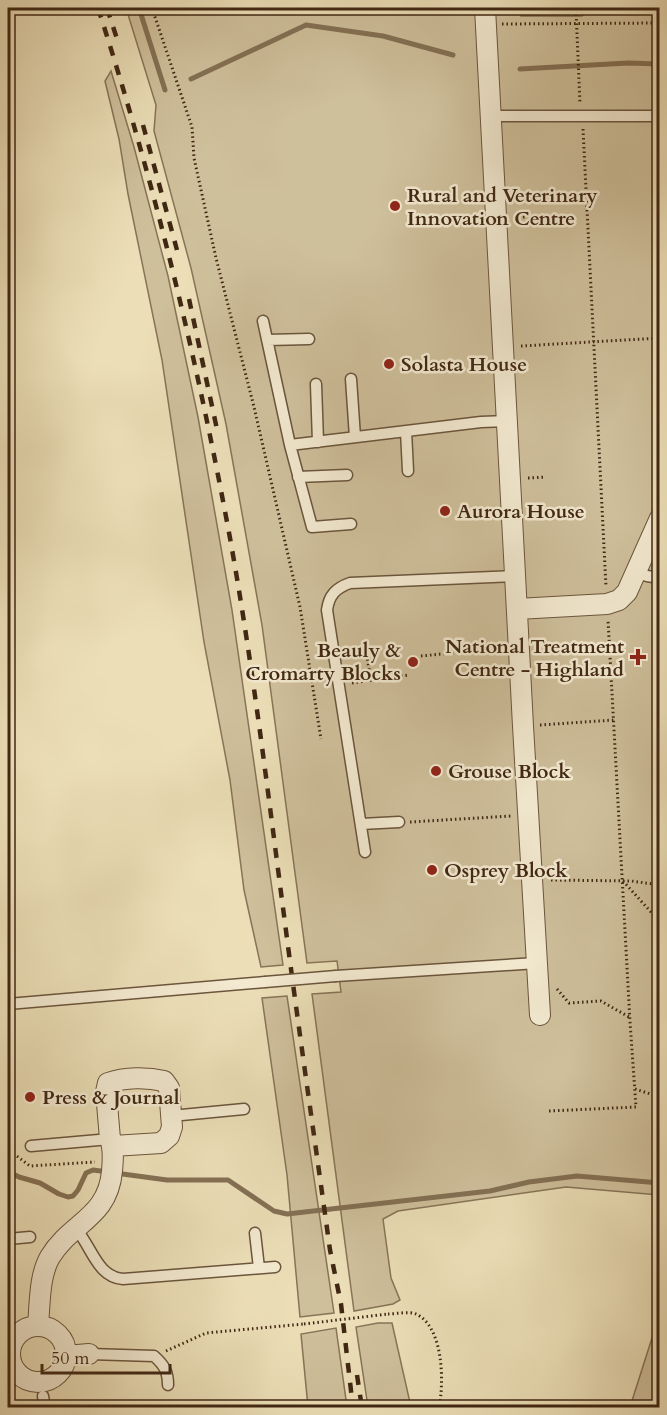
<svg xmlns="http://www.w3.org/2000/svg" width="667" height="1415" font-family="Cardo,serif">
  <style>
    .green { fill: #cfc09c; stroke: #887458; stroke-width: 1.5 }
    .water { fill: #b2a080; stroke: #847054; stroke-width: 1.5 }
    .lines { fill: none; stroke-linecap: round; stroke-linejoin: round }
    .stream { stroke: #847054; stroke-width: 5 }
    .lane-casing { stroke: #6b553c; stroke-width: 13 }
    .street-casing { stroke: #6b553c; stroke-width: 22 }
    .path { stroke: #402713; stroke-width: 3; stroke-dasharray: 1.5 3; stroke-linecap: butt }
    .lane { stroke: #f3ead1; stroke-width: 10 }
    .street { stroke: #f3ead1; stroke-width: 20 }
    .rail { stroke: #402713; stroke-width: 4.5; stroke-dasharray: 10 10; stroke-linecap: butt }
    .lane-bridge-casing { stroke: #6b553c; stroke-width: 13; stroke-linecap: butt }
    .path-bridge { stroke: #402713; stroke-width: 3; stroke-dasharray: 1.5 3; stroke-linecap: butt }
    .lane-bridge { stroke: #f3ead1; stroke-width: 10 }
    .poi-dot { fill: #8f2418; stroke: #f3ead1; stroke-width: 2 }
    .labels { text-anchor: middle; stroke-width: 5; stroke-linejoin: round; paint-order: stroke }
    .poi-label { font-size: 20px; font-weight: bold; fill: #402713; stroke: #f3ead1; text-anchor: start }
  </style>
  <rect width="100%" height="100%" fill="#ecdfb8"/>
  <filter id="stains"><feTurbulence type="fractalNoise" baseFrequency=".00333" numOctaves="4"/><feColorMatrix values="0 0 0 0 .2 0 0 0 0 .09 0 0 0 0 .02 0 0 0 .5 -.17"/></filter>
  <radialGradient id="worn" r=".72"><stop offset=".6" stop-color="#630" stop-opacity="0"/><stop offset="1" stop-color="#630" stop-opacity=".3"/></radialGradient>
  <!-- green -->
  <path class="green" d="M126 8H659V1195L566 1187 398 1211 383 1219 391 1278 400 1300 393 1304 354 1311 312 994 341 992 337 961 307 963 262 625 226 424 191 268 154 131 156 105Z
    M111 71 134 147 168 276 198 417 232 610 283 965 261 967 244 890 230 780 204 642 162 360 128 194 119 139 105 81Z
    M287 996 334 1313 300 1317 287 1175 262 998Z
    M659 1316V1407H630Z
    M378 1323H392L411 1407H368L356 1327Z
    M336 1328 347 1407H308L301 1334Z"/>
  <!-- water -->
  <path class="water" d="M521 8H589L582 16H521Z"/>
  <g class="lines">
    <!-- stream -->
    <path class="stream" d="M139 8 165 90
      M520 69 628 63 660 64
      M191 79 306 25 383 36 453 55
      M8 1167 11 1173 19 1177 40 1183 59 1194 68 1197 73 1196 78 1190 86 1173 93 1170 167 1180H228L274 1211 287 1214 490 1191 529 1182 577 1176 660 1183"/>
    <defs>
      <path id="lane" d="M491 116H660
        M263 321 290 445
        M267 340 309 339
        M351 379 355 437
        M316 384 318 442
        M406 431 408 471
        M298 477 347 475
        M351 524 312 527 290 445 481 422 508 421
        M636 572 647 576 660 578
        M361 824 399 822
        M365 852 327 610C329 595 336 588 350 583L515 576
        M336 976 537 963
        M8 1004 265 982
        M171 1116 244 1109
        M31 1146 110 1139
        M76 1229C92 1247 97 1277 123 1279L275 1267
        M255 1233 259 1268
        M8 1239 30 1237
        M89 1354 154 1356C164 1365 168 1371 168 1385
        M43 1396 45 1408"/>
      <path id="street" d="M485 8 523 726 540 1015
        M517 609 607 604 619 600 627 592 660 518
        M38 1325C40 1304 39 1276 50 1257 71 1222 108 1218 112 1171 113 1160 114 1149 110 1139L106 1092 108 1083C125 1077 147 1077 164 1081L169 1088 172 1127 169 1136 161 1143 113 1146
        M10 1354a28 28 0 1 1 56 0a28 28 0 1 1-56 0Z
        M66 1356 89 1354"/>
    </defs>
    <!-- lane casing -->
    <use href="#lane" class="lane-casing"/>
    <!-- street casing -->
    <use href="#street" class="street-casing"/>
    <!-- path -->
    <path class="path" d="M152 8 192 127 194 158 216 258 254 407 300 607 321 739
      M576 10 580 104
      M502 24 660 23
      M583 129 606 587
      M514 218 534 216
      M521 346 660 338
      M528 478 546 477
      M365 646 371 680
      M421 656 503 648
      M352 683 409 675
      M540 725 614 720
      M410 822 511 816
      M551 880 631 881 660 885
      M623 881 660 922
      M557 989 569 1003 601 1001 629 1017
      M635 1089 660 1097
      M549 1111 636 1107 630 1022 608 620
      M8 1142 10 1151 30 1166 95 1162
      M388 1314C396 1314 408 1311 416 1314 444 1327 444 1383 439 1408
      M166 1351 206 1333 304 1324"/>
    <!-- lane -->
    <use href="#lane" class="lane"/>
    <!-- street -->
    <use href="#street" class="street"/>
    <!-- rail -->
    <path class="rail" d="M98 8C154 181 197 359 230 538 253 666 268 794 285 923 299 1032 315 1141 330 1250L341 1304 353 1408
      M107 8 118 42
      M143 125 177 250
      M189 299 218 434
      M357 1375 362 1408"/>
    <defs>
      <path id="lane-bridge" d="M265 982 336 976"/>
    </defs>
    <!-- lane-bridge casing -->
    <use href="#lane-bridge" class="lane-bridge-casing"/>
    <!-- path-bridge -->
    <path class="path-bridge" d="M304 1324 388 1314"/>
    <!-- lane-bridge -->
    <use href="#lane-bridge" class="lane-bridge"/>
  </g>
  <!-- markers -->
  <g class="poi-dot">
    <circle cx="395" cy="206" r="6"/>
    <circle cx="389" cy="364" r="6"/>
    <circle cx="445" cy="511" r="6"/>
    <path d="M635 648h6v6h6v6h-6v6h-6v-6h-6v-6h6z"/>
    <circle cx="413" cy="662" r="6"/>
    <circle cx="436" cy="771" r="6"/>
    <circle cx="432" cy="870" r="6"/>
    <circle cx="30" cy="1097" r="6"/>
  </g>
  <g class="labels">
    <!-- poi labels -->
    <g class="poi-label">
      <text x="407" y="202">Rural and Veterinary<tspan x="407" dy="23">Innovation Centre</tspan></text>
      <text x="401" y="371">Solasta House</text>
      <text x="457" y="518">Aurora House</text>
      <text x="624" y="653" text-anchor="end">National Treatment<tspan x="624" dy="23">Centre - Highland</tspan></text>
      <text x="401" y="657" text-anchor="end">Beauly &amp;<tspan x="401" dy="23">Cromarty Blocks</tspan></text>
      <text x="448" y="778">Grouse Block</text>
      <text x="444" y="877">Osprey Block</text>
      <text x="42" y="1104">Press &amp; Journal</text>
    </g>
  </g>
  <!-- margin -->
  <rect width="667" height="1415" fill="none" stroke="#ecdfb8" stroke-width="30"/>
  <rect x="9" y="9" width="649" height="1397" fill="none" stroke="#402713" stroke-width="3"/>
  <rect x="15" y="15" width="637" height="1385" fill="none" stroke="#402713" stroke-width="1.5"/>
  <!-- scale -->
  <path d="M42 1364v9h128v-9" fill="none" stroke="#402713" stroke-width="3"/>
  <text x="51" y="1364" font-size="18" fill="#402713" stroke="#f3ead1" stroke-width="4.5" paint-order="stroke">50 m</text>
  <rect width="100%" height="100%" filter="url(#stains)"/>
  <rect width="100%" height="100%" fill="url(#worn)"/>
</svg>
